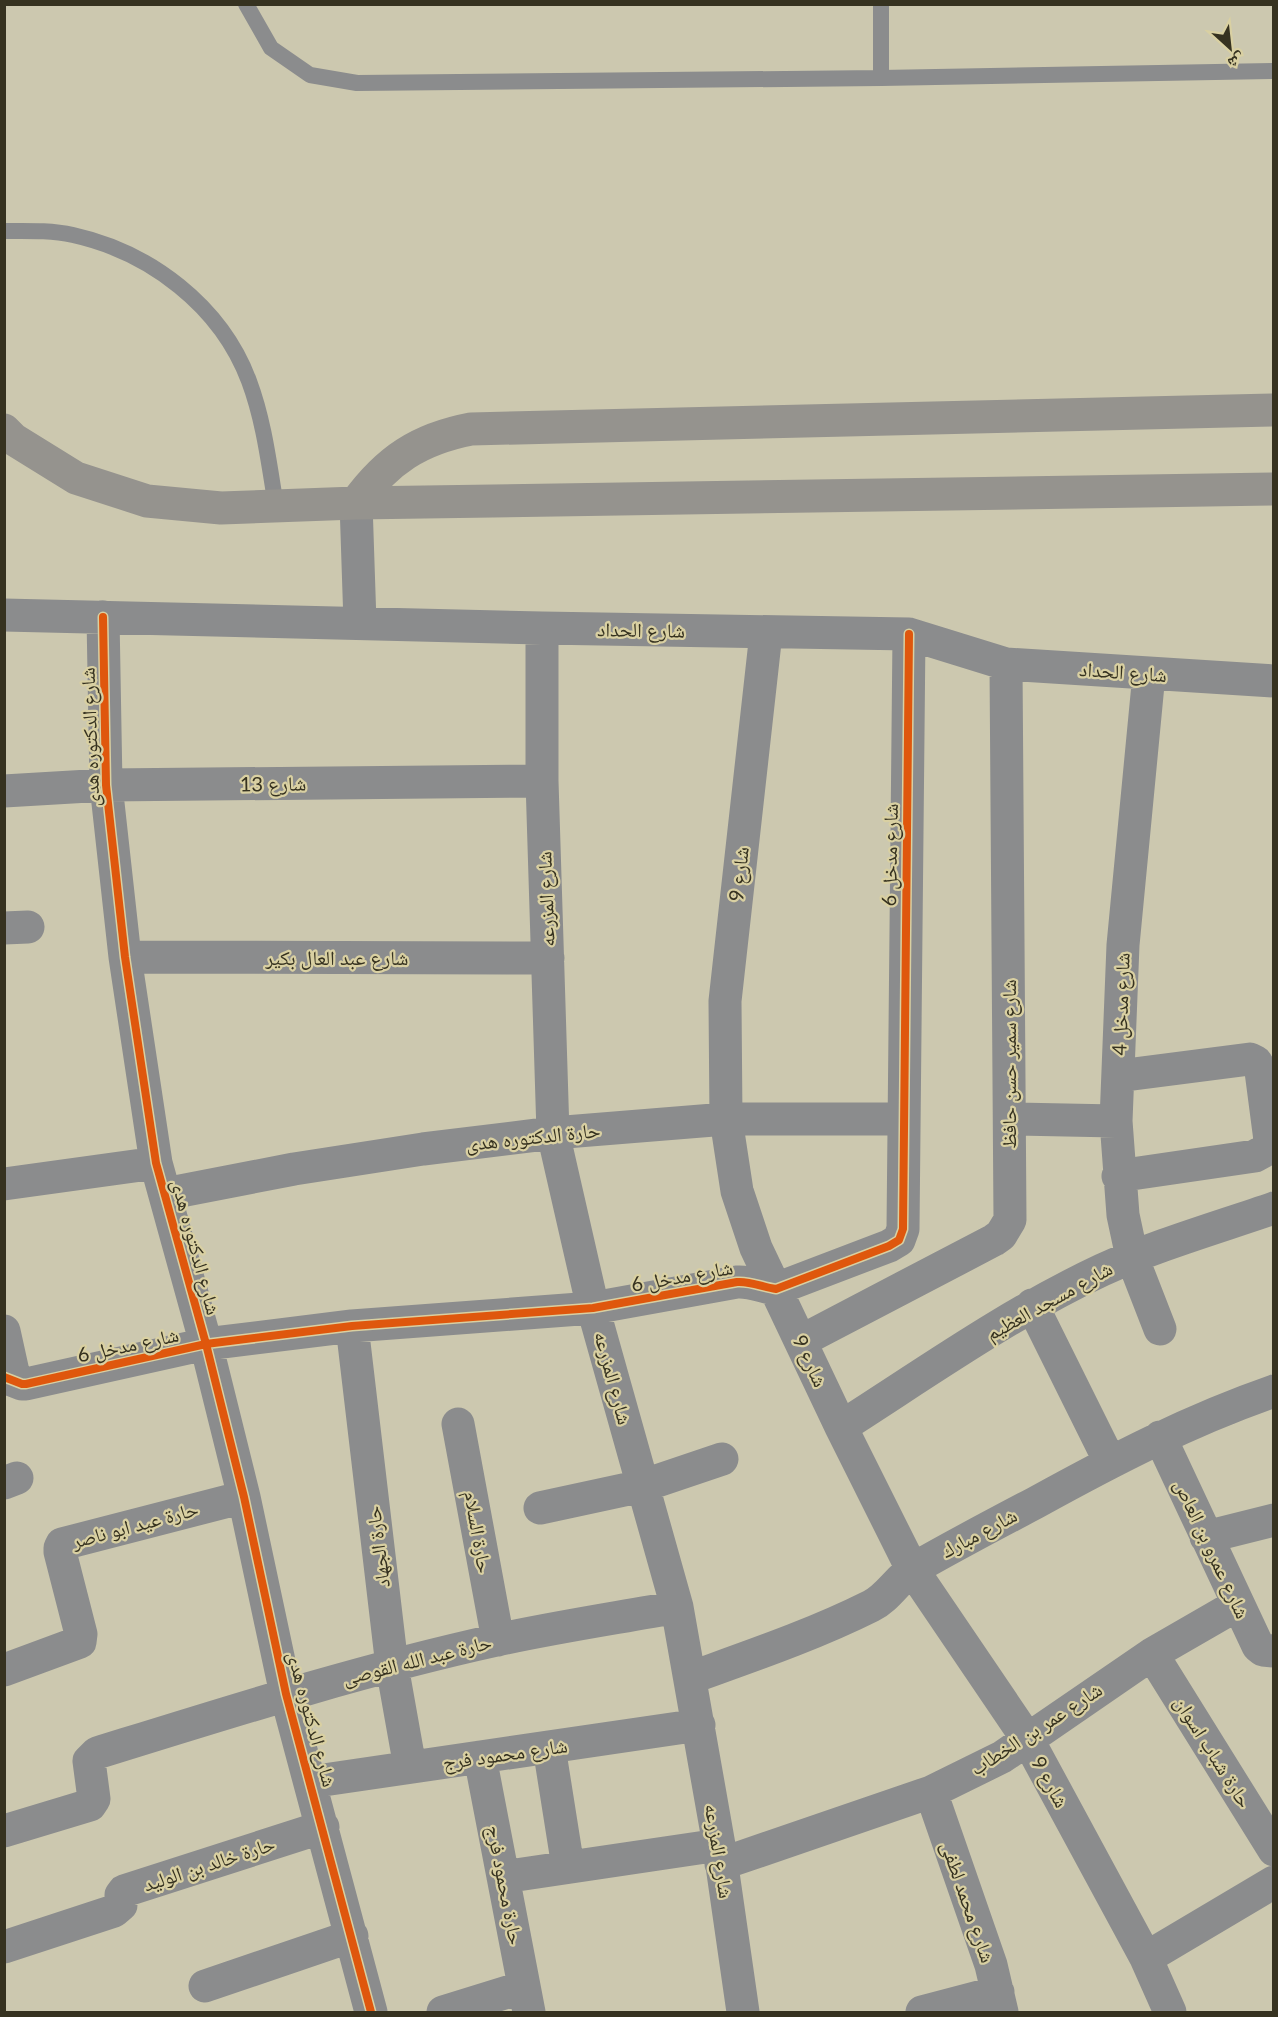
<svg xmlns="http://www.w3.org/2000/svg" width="1278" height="2017" font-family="Lato,'Noto Naskh Arabic',sans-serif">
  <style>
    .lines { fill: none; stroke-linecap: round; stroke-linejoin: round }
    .lane { stroke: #8b8c8d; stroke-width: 16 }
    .street { stroke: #8b8c8d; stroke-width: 33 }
    .secondary { stroke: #95938e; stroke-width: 33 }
    .cycleway-casing { stroke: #d9d0a2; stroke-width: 11 }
    .cycleway { stroke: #df570d; stroke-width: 8 }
    .labels { text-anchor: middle; stroke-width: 4.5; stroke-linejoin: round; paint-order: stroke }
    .street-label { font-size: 20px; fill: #363220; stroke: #d9d0a2 }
  </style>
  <rect width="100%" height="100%" fill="#ccc8af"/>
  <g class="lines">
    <!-- lane -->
    <path class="lane" d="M246 4 271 48 310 75 357 83 881 78 1274 71
      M881 4V78
      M4 231C27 231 50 230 73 235 150 252 221 306 249 381 264 421 269 464 276 506"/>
    <!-- street -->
    <path class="street" d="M356 503 360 623
      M4 615 542 628 909 634 1006 664 1274 681
      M103 617 106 785 125 957 156 1163 206 1344 244 1497 286 1694 371 2012
      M542 628V781L553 1133 593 1308 677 1607 719 1845 743 2012
      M766 633 725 1001 726 1119 737 1191 756 1248 841 1427 912 1569 1028 1740 1146 1958 1170 2012
      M1149 674 1123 945 1116 1121 1123 1215 1132 1257 1160 1329
      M4 791 106 785 542 781
      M4 928 28 927
      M125 957 548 958
      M1118 1076 1250 1059 1256 1062 1261 1071 1270 1140 1266 1150 1255 1156 1118 1176
      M1010 1119 1116 1121
      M4 1184 156 1163
      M165 1194 294 1169 423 1149 553 1133 726 1119H904
      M1032 1305 1110 1462
      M352 1326 392 1666 410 1767
      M4 1331 15 1381
      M801 1341 994 1240 1001 1235 1010 1220 1006 664
      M4 1377 22 1384H26L206 1344 352 1326 593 1308 737 1282C751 1281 762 1287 776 1289L889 1246 899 1240 903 1229 909 634
      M458 1424 498 1640
      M841 1427C927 1372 1010 1313 1102 1270 1157 1245 1216 1228 1274 1208
      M1160 1437 1258 1646 1263 1650 1274 1651
      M4 1483 17 1478
      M540 1508 642 1486 722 1459
      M1206 1537 1274 1520
      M1152 1654 1274 1850
      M4 1670 80 1642 81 1634 60 1552V1548L62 1544 244 1497
      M690 1678C751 1656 813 1635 871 1606 889 1597 898 1578 915 1568 955 1545 995 1524 1035 1503 1113 1460 1190 1420 1274 1391
      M549 1747 568 1867
      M480 1757 529 2012
      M310 1782 699 1725
      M931 1792 991 1965 1002 2012
      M4 1831 90 1805 94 1799 89 1761 97 1753C229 1712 361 1670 497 1640 556 1627 617 1618 677 1607
      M721 1864 931 1792 1002 1757 1152 1654 1237 1605
      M503 1877 719 1845
      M4 1947 114 1911 121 1905V1895L124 1891 323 1827
      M1146 1958 1274 1882
      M205 1986 352 1936
      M443 2012 524 1987
      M922 2012 998 1992"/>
    <!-- secondary -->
    <path class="secondary" d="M4 430 13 439 76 478 147 501 221 508 356 503 1274 489
      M356 503C387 460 419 439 471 429L1274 410"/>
    <defs>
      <path id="cycleway" d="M103 617 106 785 125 957 156 1163 206 1344 244 1497 286 1694 371 2012
        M4 1377 22 1384H26L206 1344 352 1326 593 1308 737 1282C751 1281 762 1287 776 1289L889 1246 899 1240 903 1229 909 634"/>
    </defs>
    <!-- cycleway casing -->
    <use href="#cycleway" class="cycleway-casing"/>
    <!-- cycleway -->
    <use href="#cycleway" class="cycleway"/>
  </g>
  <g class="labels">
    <!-- street labels -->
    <g class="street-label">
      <text transform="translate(641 630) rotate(1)" y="7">شارع الحداد</text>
      <text transform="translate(1123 672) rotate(4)" y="7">شارع الحداد</text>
      <text transform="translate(90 737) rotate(-92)" y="7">شارع الدكتوره هدى</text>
      <text transform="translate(273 784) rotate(-1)" y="7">شارع 13</text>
      <text transform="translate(890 855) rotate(-89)" y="7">شارع مدخل 6</text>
      <text transform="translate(739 874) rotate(-84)" y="7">شارع 9</text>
      <text transform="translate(546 899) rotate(-92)" y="7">شارع المزرعه</text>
      <text x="337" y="965">شارع عبد العال بكير</text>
      <text transform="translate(1121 1004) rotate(-88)" y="7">شارع مدخل 4</text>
      <text transform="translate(1009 1064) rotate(-90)" y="7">شارع سمير حسن حافظ</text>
      <text transform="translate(533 1137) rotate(-6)" y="7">حارة الدكتوره هدى</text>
      <text transform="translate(196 1247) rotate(75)" y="7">شارع الدكتوره هدى</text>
      <text transform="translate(682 1276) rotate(-10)" y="7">شارع مدخل 6</text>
      <text transform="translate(1049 1301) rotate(-29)" y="7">شارع مسجد العظيم</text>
      <text transform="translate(128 1345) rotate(-12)" y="7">شارع مدخل 6</text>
      <text transform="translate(810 1361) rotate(65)" y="7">شارع 9</text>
      <text transform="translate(613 1378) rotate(75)" y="7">شارع المزرعه</text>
      <text transform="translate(135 1525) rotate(-15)" y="7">حارة عيد ابو ناصر</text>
      <text transform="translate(478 1532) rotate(80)" y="7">حارة السلام</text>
      <text transform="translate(979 1533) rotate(-28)" y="7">شارع مبارك</text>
      <text transform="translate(378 1547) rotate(-97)" y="7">حارة الجهاد</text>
      <text transform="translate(1212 1549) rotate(65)" y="7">شارع عمرو بن العاص</text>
      <text transform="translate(417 1660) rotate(-14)" y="7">حارة عبد الله القوصى</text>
      <text transform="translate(312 1719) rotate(75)" y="7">شارع الدكتوره هدى</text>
      <text transform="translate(1036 1729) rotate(-33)" y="7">شارع عمر بن الخطاب</text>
      <text transform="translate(1213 1752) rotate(58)" y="7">حارة شباب اسوان</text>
      <text transform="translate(505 1754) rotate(-8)" y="7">شارع محمود فرج</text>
      <text transform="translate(1050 1782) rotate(61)" y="7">شارع 9</text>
      <text transform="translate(719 1851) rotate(81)" y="7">شارع المزرعه</text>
      <text transform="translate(209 1864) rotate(-18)" y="7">حارة خالد بن الوليد</text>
      <text transform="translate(505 1885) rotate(79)" y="7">حارة محمود فرج</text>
      <text transform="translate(968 1902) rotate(71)" y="7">شارع محمد لطفى</text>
    </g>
  </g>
  <!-- border -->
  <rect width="1278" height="2017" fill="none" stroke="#363220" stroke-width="12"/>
  <!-- north arrow -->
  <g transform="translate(1230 48) rotate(153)" stroke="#d9d0a2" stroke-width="4.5" paint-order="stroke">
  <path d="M0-4.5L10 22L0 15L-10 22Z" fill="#363220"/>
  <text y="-9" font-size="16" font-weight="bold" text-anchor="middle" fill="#363220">ش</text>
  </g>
</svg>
